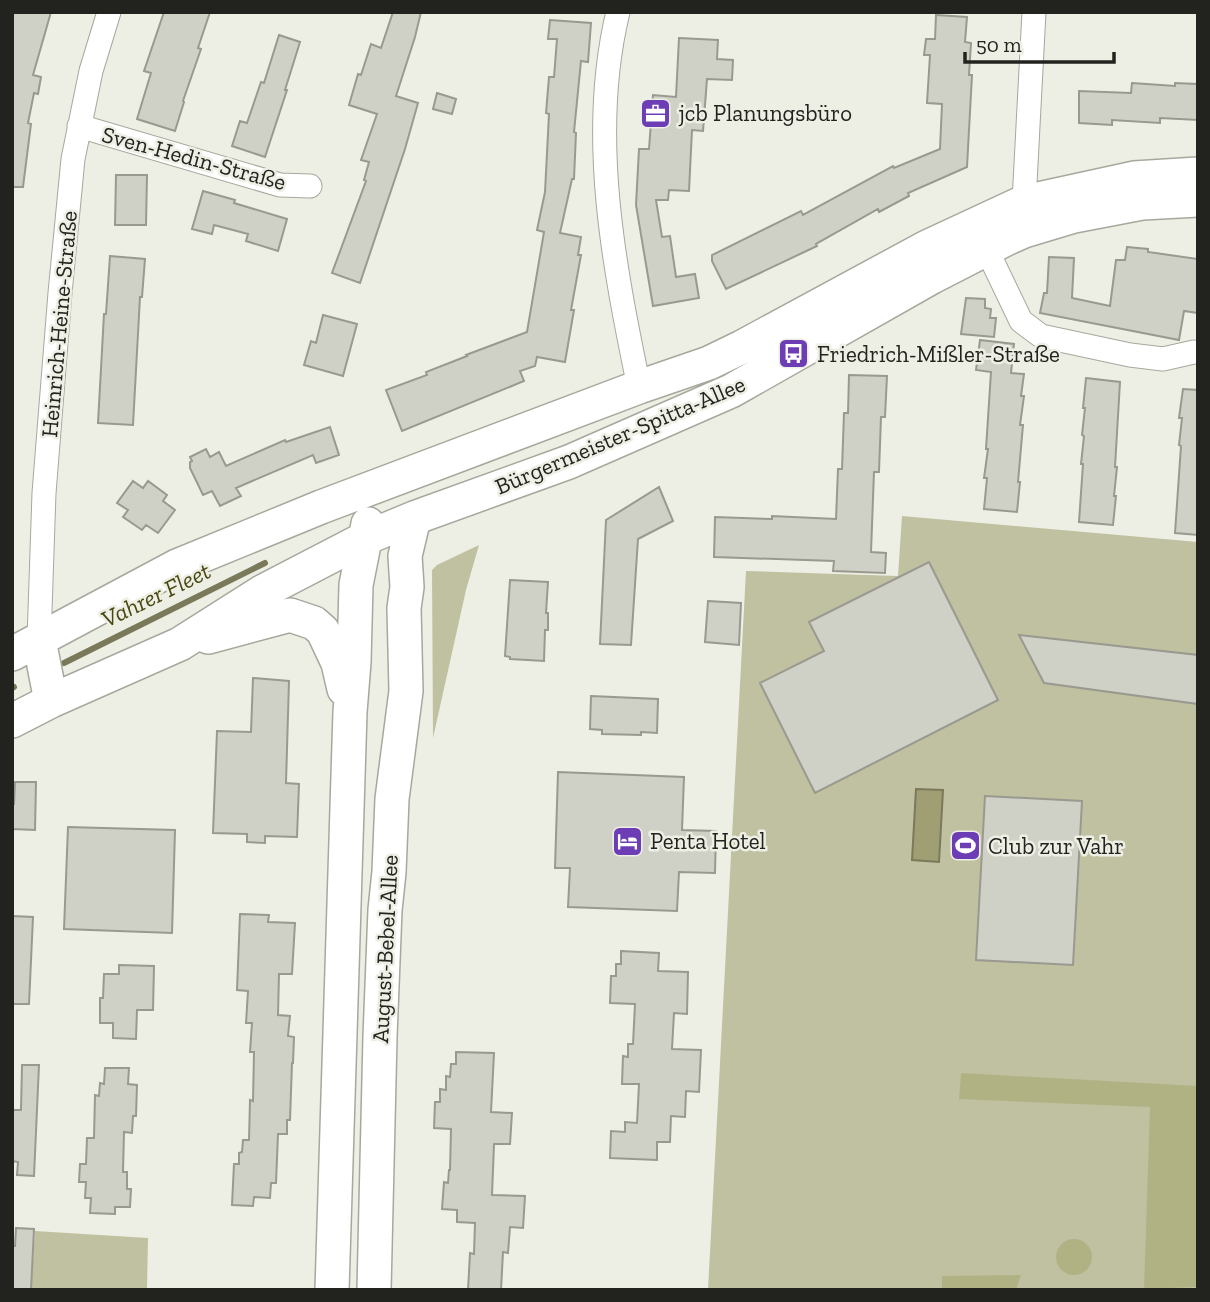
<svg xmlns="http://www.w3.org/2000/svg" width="1210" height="1302" font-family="'Zilla Slab',serif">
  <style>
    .green { fill: #c0c1a1 }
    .forest { fill: #b1b284 }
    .water { fill: #9f9f73; stroke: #7a7a5a; stroke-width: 2 }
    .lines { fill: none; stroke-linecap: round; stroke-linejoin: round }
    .stream { stroke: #7a7a5a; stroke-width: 6 }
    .building { fill: #d0d1c6; stroke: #99998f; stroke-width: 2 }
    .street-casing { stroke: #a7a89d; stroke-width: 25 }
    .secondary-casing { stroke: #a7a89d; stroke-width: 36 }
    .street { stroke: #fff; stroke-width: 23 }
    .secondary { stroke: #fff; stroke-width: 33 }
    .labels { text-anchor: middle; stroke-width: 5; stroke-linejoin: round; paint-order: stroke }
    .poi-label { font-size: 23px; fill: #22231f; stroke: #eeefe4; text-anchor: start }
    .street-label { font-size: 23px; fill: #22231f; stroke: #eeefe4 }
    .water-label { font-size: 24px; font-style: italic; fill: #484710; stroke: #eeefe4 }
  </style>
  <rect width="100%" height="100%" fill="#eeefe4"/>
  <!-- green -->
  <path class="green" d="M902 516 1198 542V1290H708L746 571 898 576Z
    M479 545 466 590 433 738 432 570 437 565Z
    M35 1231 148 1238 147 1290H31Z"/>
  <!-- forest -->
  <path class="forest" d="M961 1073 1198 1086V1267L1196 1287 1144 1289 1150 1107 959 1099Z
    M1056 1257a18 18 0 1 1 36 0a18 18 0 1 1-36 0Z
    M1021 1275 1016 1290H942V1276Z"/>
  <!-- water -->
  <path class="water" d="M916 789 943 790 939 862 912 860Z"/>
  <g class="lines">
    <!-- stream -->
    <path class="stream" d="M64 663 265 563
      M12 688 14 687"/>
  </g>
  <!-- building -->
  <path class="building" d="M12 12H51L33 75 41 77 38 94 34 93 28 123 31 124 23 187H12Z
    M164 12H210L198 48 201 49 183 101 184 102 175 131 137 119 151 73 144 71Z
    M393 12H421L415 37 396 96 418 103 405 149 360 283 332 273 366 181 364 180 369 162 361 160 377 114 349 105 358 74 361 75 371 44 381 48Z
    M936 15 967 17 965 42 971 43 969 75H972L967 167 908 193 909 196 879 212 878 209 816 244 817 246 726 289 712 261V255L801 211 803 215 893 166 894 168 940 149 942 104 927 103 930 55H924L926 39H935Z
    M550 20 591 23 588 62 581 61 574 132 576 133 574 179H572L560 233 581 237 578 255H581L571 310H574L565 362 537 357 535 366 520 371 524 381 402 431 386 390 427 375 426 372 467 356 466 355 527 332 544 232 537 230 545 192 549 114 546 113 549 77H554L557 39H548Z
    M279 35 300 42 285 90H287L265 157 232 146 240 121 247 123 261 82 264 83Z
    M679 38 718 40 717 59 733 60 732 80 707 79 703 131 692 130 689 191 669 190 668 200H656L662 237 670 236 676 277 695 274 699 298 653 306 636 205 639 149H649L653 95 676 97Z
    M1132 83 1175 86V83L1198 84V120L1160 118V123L1112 120V125L1079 123V91L1131 93Z
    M437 93 456 99 452 114 433 109Z
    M116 175H147L146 225H115Z
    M203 191 235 200 234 203 287 219 278 251 246 241 248 234 214 225 212 234 192 229Z
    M1127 247 1148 249V252L1198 259V313L1184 311 1179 340 1040 313 1044 293H1047L1049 257 1074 258 1072 298 1110 306 1116 260H1125Z
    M110 256 145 259 142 297H140L133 425 98 423 104 314H106Z
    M966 298 985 299V308L991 309 990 318H996L994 337 961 334Z
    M323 315 357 324 343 376 304 365 311 341 316 343Z
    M980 340 1014 344 1011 373 1024 374 1021 396H1024L1020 425H1023L1018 482H1020L1017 512 984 509 987 478H984L988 449H986L991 372 976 370Z
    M849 375 887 376 885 417H881L879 472H874L871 552 886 553 885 573 833 571 834 561 714 557 715 517 772 519V516L836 519 838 469H842L844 413H848Z
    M1086 378 1120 382 1115 467H1117L1114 496H1116L1113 525 1079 522 1083 464H1081L1084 436 1082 435 1085 408H1083Z
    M1183 389 1198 390V535L1175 533 1181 446 1179 445 1182 418H1179Z
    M330 427 339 455 316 463 313 455 236 488 241 496 220 506 212 491 203 495 190 468V462L192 461 190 457 206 449 210 457 219 452 226 466 285 440 286 442Z
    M133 481 143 488 148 481 167 495 163 501 175 510 158 533 146 525 142 530 123 517 128 510 117 503Z
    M659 487 673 521 638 539 631 645 600 644 606 520Z
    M929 562 998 700 815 793 760 683 824 651 809 622Z
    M510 580 548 582 546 613H548V630H545L544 661 510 659V657L505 656Z
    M708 601 741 603 739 645 705 642Z
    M1019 635 1198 655V704L1044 683Z
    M253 678 289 681 286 783 299 784 297 837 265 836V843L247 842V834L213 833 217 731 251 732Z
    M591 696 658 699 657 733 641 732V735L602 734V730L590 729Z
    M558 772 684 777 682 830 716 831 715 873 679 872 677 911 568 907 570 868H555Z
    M15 782H36L35 830 12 829V804H14Z
    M985 796 1082 801 1073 965 976 960Z
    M68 827 175 830 172 933 64 929Z
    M240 914 269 915 268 922 295 923 292 974H279L278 1015 290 1016 288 1036 294 1037 293 1063H292L290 1120H287V1134H278L276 1183H271L270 1198 254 1197 253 1206 232 1205 234 1164H239V1153L242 1152 243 1140H249L250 1100 253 1101 254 1052H250L252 1023H246L248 991 237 990Z
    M12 916 33 917 29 1004H12Z
    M621 951 659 953 658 971 688 972 687 1014 674 1013 672 1049 701 1050 699 1092 686 1091 685 1117 671 1116 670 1142H657V1160L610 1158 611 1131 625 1132V1122L637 1123 639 1084H622L623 1056 628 1057V1044H633L635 1004 610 1003 611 976H616V964H621Z
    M119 965 154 966 153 1010H137L136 1039 113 1038V1023H100V998H103L104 974H119Z
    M456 1052 494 1053 491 1112 512 1113 510 1144H494L492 1195 525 1196 523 1228 510 1227 508 1253 503 1252 501 1290H468L470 1253 474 1254 475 1223 457 1222V1210L442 1209 444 1182 448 1183 449 1170H450L451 1129 434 1128 435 1102H440V1089L446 1090V1076L450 1077 451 1064H456Z
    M22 1065H39L34 1176 17 1175 18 1162 12 1161V1110H21Z
    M105 1068H129L128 1084 137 1085 136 1116H133L132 1133 124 1132 123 1172H127V1189H131L130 1207H115V1214L90 1213 91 1198H85L86 1182H79L80 1164H86L87 1138H94L95 1095 99 1096 100 1083 104 1084Z
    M16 1228 34 1229 31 1290H12V1246H15Z"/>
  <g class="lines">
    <defs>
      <path id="street" d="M618 12C588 135 614 266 639 387
        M79 126 280 185 310 186
        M1024 202 1034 12
        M986 248 1021 321 1041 336 1130 355 1163 359 1194 352
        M39 640 44 493 60 293 73 159 91 71 109 12"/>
      <path id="secondary" d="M208 637 290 615 314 623 323 631 338 663 344 689
        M39 640 51 701
        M12 654 177 566 321 507 639 387 709 363 742 347 927 247 1024 202 1134 178 1198 174
        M12 721 51 701 180 644 262 592 366 538 414 518 569 462 731 391 932 277 1006 239 1024 231 1074 216 1142 203 1198 200
        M332 1290 350 712 354 662 356 585 368 524
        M374 1290 380 1037 385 910 389 872 392 799 406 691 404 608 407 587 405 556 414 518"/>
    </defs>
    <!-- street casing -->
    <use href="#street" class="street-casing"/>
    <!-- secondary casing -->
    <use href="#secondary" class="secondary-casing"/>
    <!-- street -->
    <use href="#street" class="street"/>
    <!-- secondary -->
    <use href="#secondary" class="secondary"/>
  </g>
  <!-- icons -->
  <defs>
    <symbol id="office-square" viewBox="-11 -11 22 22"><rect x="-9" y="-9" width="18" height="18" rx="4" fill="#6d3db5" stroke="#eeefe4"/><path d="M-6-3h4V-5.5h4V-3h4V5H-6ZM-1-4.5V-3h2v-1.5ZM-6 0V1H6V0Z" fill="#fff"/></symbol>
    <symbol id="bus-square" viewBox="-11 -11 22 22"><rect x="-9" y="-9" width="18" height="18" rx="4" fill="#6d3db5" stroke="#eeefe4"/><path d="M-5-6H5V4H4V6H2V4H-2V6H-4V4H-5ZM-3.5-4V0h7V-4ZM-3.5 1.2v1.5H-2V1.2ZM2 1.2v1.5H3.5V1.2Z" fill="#fff"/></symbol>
    <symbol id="hotel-square" viewBox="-11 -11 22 22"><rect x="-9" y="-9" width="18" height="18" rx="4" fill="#6d3db5" stroke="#eeefe4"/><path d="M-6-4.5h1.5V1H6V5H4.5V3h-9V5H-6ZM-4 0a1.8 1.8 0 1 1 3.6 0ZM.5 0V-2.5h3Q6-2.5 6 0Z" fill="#fff"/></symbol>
    <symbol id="stadium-square" viewBox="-11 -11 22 22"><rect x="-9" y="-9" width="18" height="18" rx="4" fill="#6d3db5" stroke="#eeefe4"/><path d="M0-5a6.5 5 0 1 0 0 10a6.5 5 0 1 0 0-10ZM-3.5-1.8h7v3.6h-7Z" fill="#fff"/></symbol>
  </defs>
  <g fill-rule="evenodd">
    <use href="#office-square" x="638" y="96" width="35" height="35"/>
    <use href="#bus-square" x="776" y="336" width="35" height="35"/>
    <use href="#hotel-square" x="610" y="824" width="35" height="35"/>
    <use href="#stadium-square" x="948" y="828" width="35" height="35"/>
  </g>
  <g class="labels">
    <!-- poi labels -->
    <g class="poi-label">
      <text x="679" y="121">jcb Planungsbüro</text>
      <text x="817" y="362">Friedrich-Mißler-Straße</text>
      <text x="650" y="849">Penta Hotel</text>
      <text x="988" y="854">Club zur Vahr</text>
    </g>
    <!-- street labels -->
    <g class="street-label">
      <text transform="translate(194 158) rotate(15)" y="8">Sven-Hedin-Straße</text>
      <text transform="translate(59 324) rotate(-85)" y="8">Heinrich-Heine-Straße</text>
      <text transform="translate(620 435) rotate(-23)" y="8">Bürgermeister-Spitta-Allee</text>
      <text transform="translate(385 949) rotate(-87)" y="8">August-Bebel-Allee</text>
    </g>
    <!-- water labels -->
    <g class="water-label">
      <text transform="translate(156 595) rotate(-26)" y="8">Vahrer Fleet</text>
    </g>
  </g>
  <!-- border -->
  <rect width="1210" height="1302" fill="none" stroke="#22231f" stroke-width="28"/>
  <!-- scale -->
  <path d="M965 52v10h149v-10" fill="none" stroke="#22231f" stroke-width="3.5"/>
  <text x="976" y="52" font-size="21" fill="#22231f" stroke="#eeefe4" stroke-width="5" paint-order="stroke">50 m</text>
</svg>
